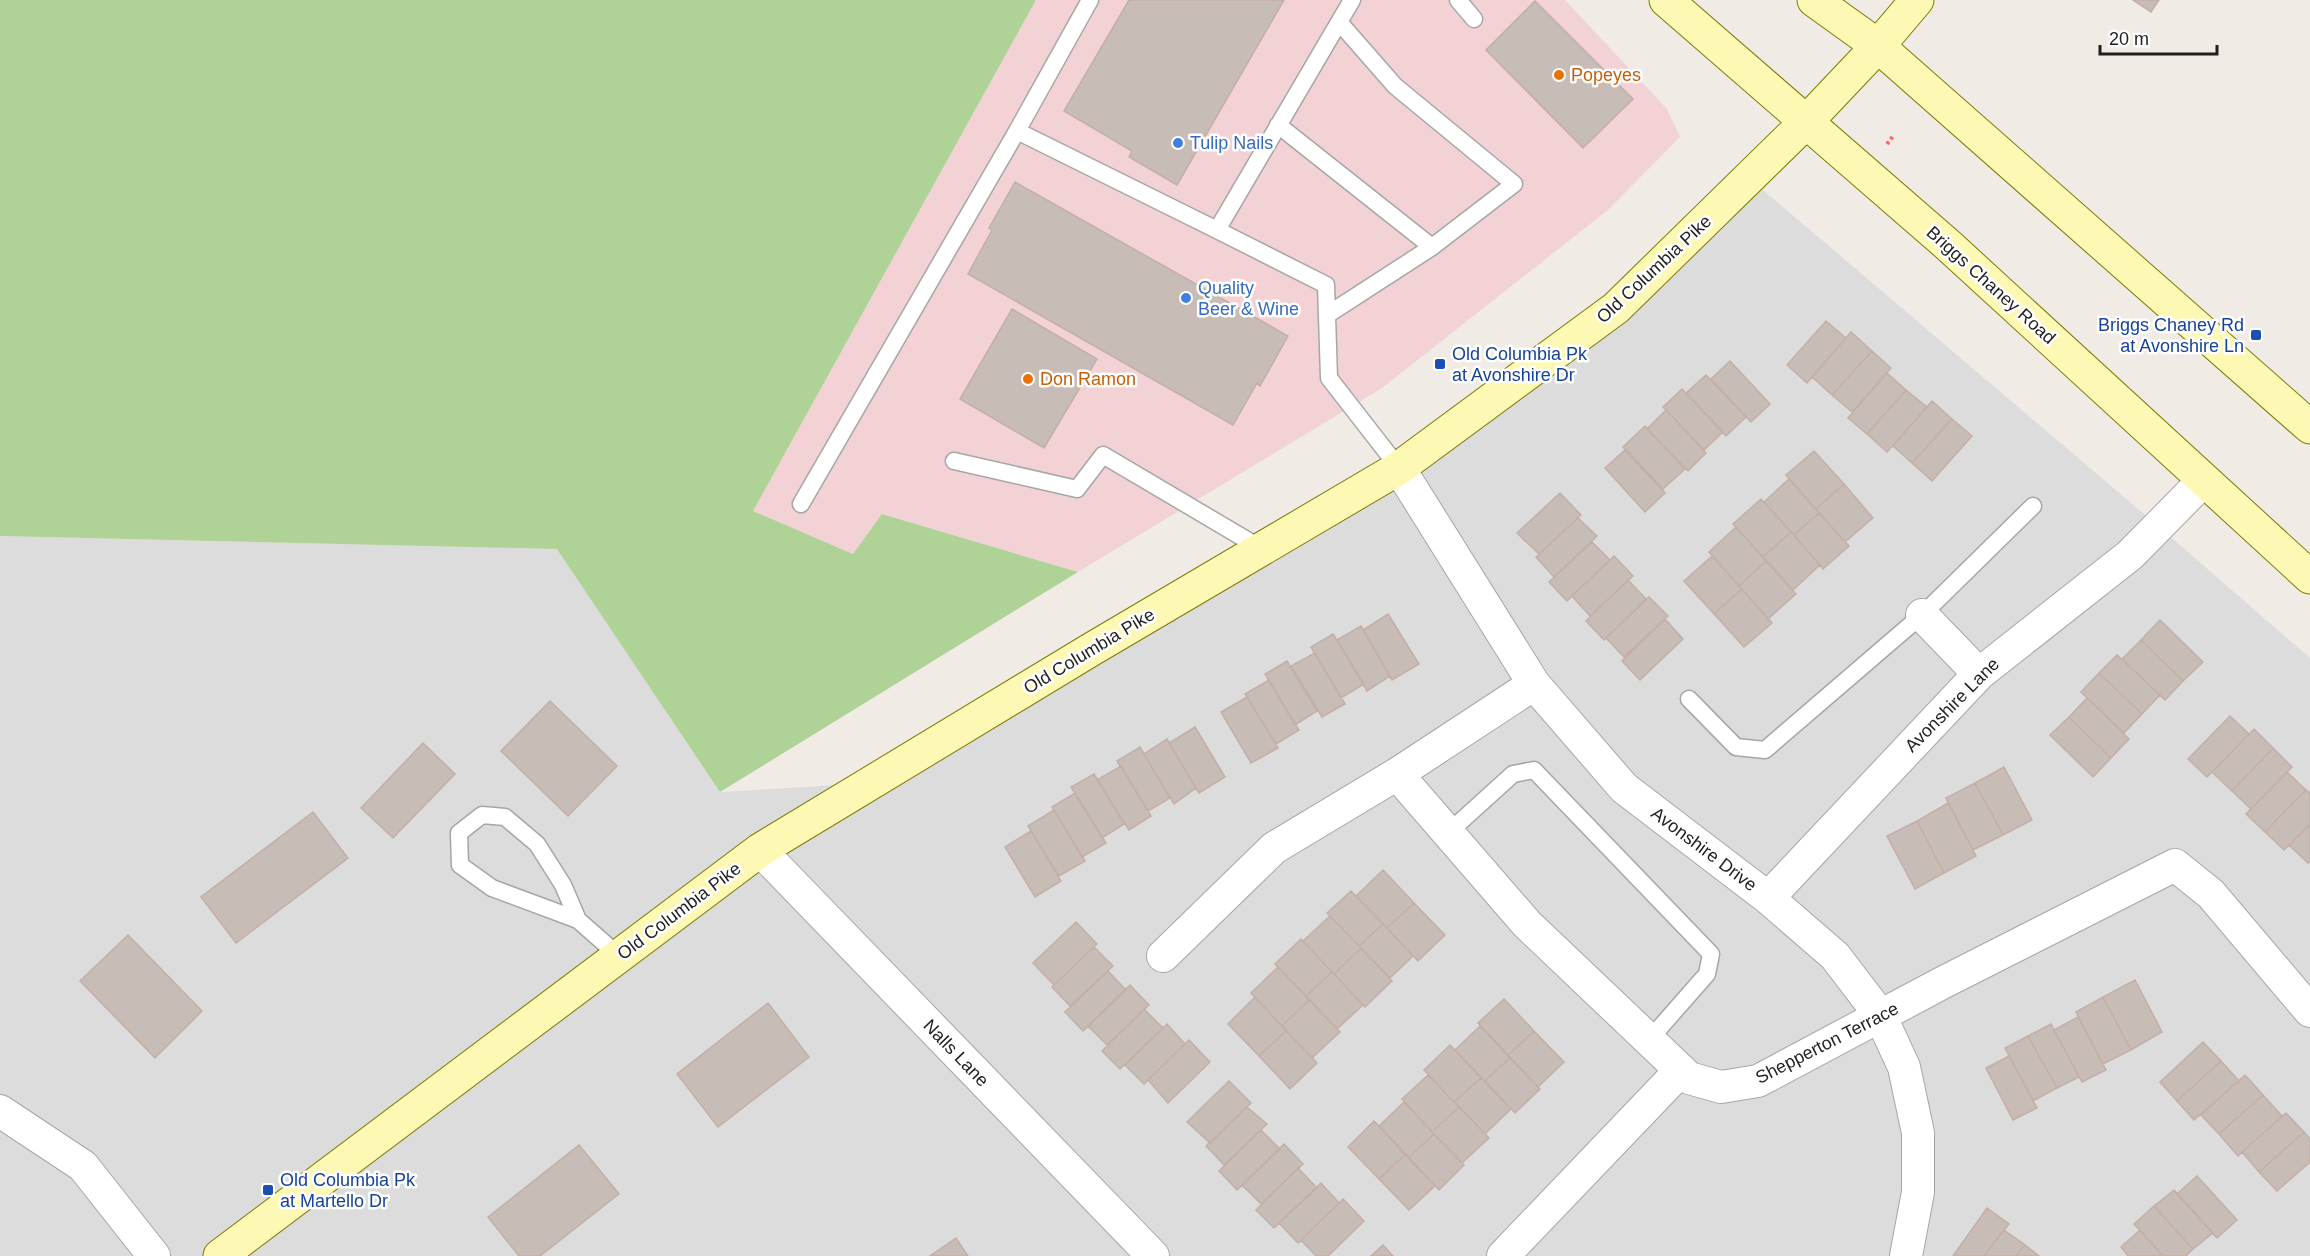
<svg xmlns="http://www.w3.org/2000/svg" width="2310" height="1256" font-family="Helvetica,sans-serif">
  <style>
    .residential { fill: #dddcdc }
    .commercial { fill: #f2d2d5 }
    .forest { fill: #afd296 }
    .building { fill: #c8bcb7; stroke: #c3afa6; stroke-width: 1.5 }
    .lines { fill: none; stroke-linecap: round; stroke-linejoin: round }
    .lane-casing { stroke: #a6a6a6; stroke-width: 19 }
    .street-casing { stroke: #a6a6a6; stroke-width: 34 }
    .secondary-casing { stroke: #7b7b00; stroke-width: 35 }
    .path { stroke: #ff6668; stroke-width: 4; stroke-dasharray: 3 3; stroke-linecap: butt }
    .lane { stroke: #fff; stroke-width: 16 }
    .street { stroke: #fff; stroke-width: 32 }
    .secondary { stroke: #fdf9b5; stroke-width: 33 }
    .food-dot { fill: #e8710a; stroke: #fff; stroke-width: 2 }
    .shop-dot { fill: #3f7fe0; stroke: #fff; stroke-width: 2 }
    .transit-dot { fill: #1a4fb4; stroke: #fff; stroke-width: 2 }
    .labels { text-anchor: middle; stroke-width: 5; stroke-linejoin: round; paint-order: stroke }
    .food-label { font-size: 18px; fill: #c56008; stroke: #fff; text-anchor: start }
    .shop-label { font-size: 18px; fill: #366cbe; stroke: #fff; text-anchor: start }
    .street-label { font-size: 18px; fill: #1f1f1f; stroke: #fff }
    .transit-label { font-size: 18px; fill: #164399; stroke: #fff; text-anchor: start }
  </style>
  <rect width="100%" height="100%" fill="#f0ebe4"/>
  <!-- residential -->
  <path class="residential" d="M1749 178 2158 526 2310 658V1256H0V536L558 549 720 792 871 783 1399 468Z"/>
  <!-- commercial -->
  <path class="commercial" d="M1036 0H1565L1667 109 1680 137 1608 210 1382 388 1078 572 883 514 853 554 753 511Z"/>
  <!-- forest -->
  <path class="forest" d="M0 0H1036L753 511 853 554 882 514 1078 572 720 792 557 549 0 536Z"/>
  <!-- building -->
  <path class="building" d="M1129 0H1284L1177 185 1129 157 1132 151 1064 111Z
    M2133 0H2159L2151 12Z
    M1535 1 1633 99 1583 148 1486 50Z
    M1015 182 1288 336 1260 386 1257 383 1233 425 968 274 992 230 989 228Z
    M1012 309 1097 359 1044 448 960 399Z
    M1826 321 1846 338 1807 383 1787 365Z
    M1851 332 1872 351 1832 395 1812 377Z
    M1872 351 1891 368 1852 412 1832 395Z
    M1730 361 1770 404 1751 422 1711 379Z
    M1887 373 1906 390 1867 434 1848 418Z
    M1706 375 1746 417 1726 436 1686 393Z
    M1682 389 1723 432 1704 450 1663 407Z
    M1906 390 1927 407 1887 452 1867 434Z
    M1932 401 1952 419 1912 463 1893 446Z
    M1666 410 1706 453 1688 471 1647 429Z
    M1952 419 1972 436 1932 481 1912 463Z
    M1645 426 1685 469 1663 489 1623 447Z
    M1625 450 1665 493 1645 512 1605 468Z
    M1814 451 1844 484 1816 509 1786 475Z
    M1789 479 1819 513 1794 535 1764 502Z
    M1844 484 1873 518 1845 542 1816 509Z
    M1560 493 1581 515 1539 554 1517 533Z
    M1761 499 1791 532 1763 557 1733 524Z
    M1819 513 1849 546 1823 569 1794 535Z
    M1578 518 1597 536 1554 577 1536 557Z
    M1736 527 1766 561 1739 586 1709 552Z
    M1791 532 1820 565 1793 590 1763 557Z
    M1592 542 1610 560 1567 601 1549 582Z
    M1614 556 1633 576 1590 616 1572 596Z
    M1712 556 1742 589 1714 614 1684 581Z
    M1766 561 1796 594 1768 619 1739 586Z
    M1628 580 1646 599 1604 640 1586 621Z
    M1742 589 1772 623 1744 647 1714 614Z
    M1649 597 1668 616 1624 657 1606 638Z
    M1388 614 1419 664 1392 680 1363 630Z
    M1665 619 1683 639 1640 680 1622 661Z
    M2160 620 2203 662 2183 681 2141 640Z
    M1361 626 1390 676 1367 691 1337 640Z
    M1333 634 1364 684 1341 698 1311 647Z
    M2141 640 2183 681 2165 700 2122 659Z
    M1315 653 1345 704 1322 717 1291 666Z
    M2117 655 2160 695 2142 714 2099 673Z
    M1287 661 1317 711 1295 725 1265 674Z
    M2099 673 2142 714 2124 733 2081 692Z
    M1269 680 1299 730 1276 744 1245 694Z
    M1247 697 1278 748 1251 763 1221 712Z
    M2087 698 2129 739 2111 758 2069 717Z
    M550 701 617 766 568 816 501 751Z
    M2230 716 2249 734 2207 777 2188 759Z
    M2069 717 2111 758 2093 777 2050 735Z
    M1195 727 1225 777 1199 793 1169 743Z
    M2254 729 2273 748 2232 791 2212 772Z
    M1167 739 1196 788 1174 804 1144 754Z
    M423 743 455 774 393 838 361 808Z
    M1140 747 1170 798 1148 811 1117 761Z
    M2273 748 2292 767 2251 809 2232 791Z
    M1121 766 1151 816 1129 830 1097 780Z
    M2004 767 2032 820 2003 835 1975 783Z
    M2287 772 2306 790 2265 832 2246 814Z
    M1094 774 1124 824 1102 838 1071 787Z
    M1975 783 2003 835 1973 850 1946 798Z
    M2306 790 2310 793V824L2284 850 2265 832Z
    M1075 793 1106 843 1082 857 1052 807Z
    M1948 803 1976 856 1944 873 1917 821Z
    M1054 810 1085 861 1059 876 1028 826Z
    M313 812 348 858 236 943 201 897Z
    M1917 821 1944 873 1915 889 1887 836Z
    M2310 824V861L2308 863 2289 845Z
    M1031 831 1061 881 1035 897 1005 847Z
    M1383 870 1414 903 1387 928 1356 896Z
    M1351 891 1383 924 1359 946 1327 913Z
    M1414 903 1445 935 1418 961 1387 928Z
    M1330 916 1361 948 1334 974 1303 941Z
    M1076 922 1097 944 1054 985 1033 963Z
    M1383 924 1413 956 1390 978 1359 946Z
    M128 935 202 1011 155 1058 80 981Z
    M1301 939 1332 972 1306 996 1275 964Z
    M1094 947 1113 966 1070 1006 1052 987Z
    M1361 948 1392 981 1365 1007 1334 974Z
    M1278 967 1309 1000 1282 1026 1251 993Z
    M1108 971 1126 990 1083 1031 1065 1012Z
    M1332 972 1363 1005 1337 1029 1306 996Z
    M2135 980 2162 1032 2131 1050 2103 997Z
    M1130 985 1149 1005 1107 1045 1088 1026Z
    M1255 997 1286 1031 1259 1056 1228 1024Z
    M2103 997 2131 1050 2103 1064 2076 1012Z
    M1504 999 1534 1031 1508 1055 1478 1023Z
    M1309 1000 1340 1032 1312 1058 1282 1026Z
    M768 1003 809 1057 718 1127 677 1074Z
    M1144 1009 1163 1028 1120 1069 1102 1051Z
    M2078 1017 2106 1070 2082 1082 2054 1030Z
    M1167 1024 1185 1044 1144 1084 1125 1065Z
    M2051 1024 2079 1077 2057 1088 2028 1036Z
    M1480 1026 1510 1058 1485 1081 1455 1050Z
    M1286 1031 1317 1063 1290 1089 1259 1056Z
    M1534 1031 1564 1062 1538 1087 1508 1055Z
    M2028 1036 2057 1088 2033 1101 2005 1048Z
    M1189 1040 1210 1062 1168 1103 1148 1080Z
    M2203 1042 2221 1061 2177 1101 2160 1082Z
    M1450 1045 1481 1078 1454 1102 1424 1070Z
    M2009 1056 2037 1108 2013 1120 1986 1068Z
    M1510 1058 1540 1089 1515 1113 1485 1081Z
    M2221 1061 2239 1081 2194 1120 2177 1101Z
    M1428 1075 1459 1107 1432 1132 1402 1099Z
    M2245 1075 2263 1095 2219 1134 2201 1115Z
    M1481 1078 1511 1109 1485 1134 1454 1102Z
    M1229 1081 1251 1103 1210 1143 1187 1122Z
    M2263 1095 2282 1116 2238 1156 2219 1134Z
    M1404 1102 1434 1134 1408 1158 1379 1126Z
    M1247 1107 1267 1124 1224 1165 1206 1146Z
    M1459 1107 1489 1138 1462 1163 1432 1132Z
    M2286 1113 2304 1132 2259 1172 2242 1152Z
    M1374 1121 1406 1154 1379 1179 1348 1147Z
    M1261 1130 1280 1149 1237 1190 1219 1171Z
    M2304 1132 2310 1139V1162L2277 1191 2259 1172Z
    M1434 1134 1464 1165 1439 1190 1408 1158Z
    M1284 1144 1303 1164 1261 1204 1242 1185Z
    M579 1145 619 1194 540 1256H519L488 1217Z
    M1406 1154 1435 1186 1409 1210 1379 1179Z
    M1298 1168 1317 1188 1274 1228 1256 1210Z
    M2197 1176 2237 1220 2217 1238 2177 1194Z
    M1321 1183 1339 1203 1298 1243 1279 1223Z
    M2174 1190 2213 1233 2193 1249 2154 1206Z
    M1343 1199 1364 1221 1328 1256H1316L1301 1240Z
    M2154 1206 2193 1249 2186 1256H2163L2134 1224Z
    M1987 1208 2009 1224 1984 1256H1953Z
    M2004 1230 2025 1245 2016 1256H1984Z
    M2140 1230 2163 1256H2128L2121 1247Z
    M956 1238 968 1256H930Z
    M1383 1245 1393 1256H1371Z
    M2025 1245 2039 1256H2016Z"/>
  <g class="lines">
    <defs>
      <path id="lane" d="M1352 0 1217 230 1326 285 1329 378 1399 468
        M1458 0 1474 19
        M1339 22 1395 86 1514 184 1432 247
        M1278 125 1432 247 1327 315
        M1017 131 1090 0
        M954 461 1077 489 1103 455 1262 549
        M801 504 1017 131 1217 230
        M1689 699 1736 747 1765 750 1922 615 2033 506
        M1449 832 1513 774 1534 770 1711 954 1707 974 1649 1040
        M578 920 563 885 537 844 505 817 482 815 459 833 460 865 492 888 578 920 619 956"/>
      <path id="street" d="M1399 468 1534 684 1624 788 1768 898 1835 956 1880 1015 1904 1067 1918 1133V1192L1906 1256
        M1922 615 1979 674
        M1397 774 1527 924 1689 1078 1721 1087 1758 1081 1942 983 2175 865 2211 894 2310 1011
        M760 850 1153 1256
        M1768 898 1979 674 2130 555 2204 480
        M1163 956 1274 848 1397 774 1534 684
        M0 1111 83 1166 154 1256
        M1503 1256 1681 1070"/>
      <path id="secondary" d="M1666 0 1948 245 2310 577
        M1814 0 1878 46 2310 427
        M220 1256 760 850 1092 649 1399 468 1616 308 1807 121 1878 46 1917 0"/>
    </defs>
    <!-- lane casing -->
    <use href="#lane" class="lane-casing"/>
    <!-- street casing -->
    <use href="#street" class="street-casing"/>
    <!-- secondary casing -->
    <use href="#secondary" class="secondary-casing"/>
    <!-- path -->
    <path class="path" d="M1887 144 1894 135"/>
    <!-- lane -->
    <use href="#lane" class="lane"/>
    <!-- street -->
    <use href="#street" class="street"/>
    <!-- secondary -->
    <use href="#secondary" class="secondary"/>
  </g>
  <!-- markers -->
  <g class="food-dot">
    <circle cx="1559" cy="75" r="6"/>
    <circle cx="1028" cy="379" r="6"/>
  </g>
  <g class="shop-dot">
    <circle cx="1178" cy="143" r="6"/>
    <circle cx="1186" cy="298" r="6"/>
  </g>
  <g class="transit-dot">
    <rect x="2250" y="329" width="12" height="12" rx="3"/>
    <rect x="1434" y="358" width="12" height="12" rx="3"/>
    <rect x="262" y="1184" width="12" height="12" rx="3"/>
  </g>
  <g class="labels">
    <!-- food labels -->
    <g class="food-label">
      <text x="1571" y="81">Popeyes</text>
      <text x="1040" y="385">Don Ramon</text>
    </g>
    <!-- shop labels -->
    <g class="shop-label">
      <text x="1190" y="149">Tulip Nails</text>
      <text x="1198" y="294">Quality<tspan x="1198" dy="21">Beer &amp; Wine</tspan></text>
    </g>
    <!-- street labels -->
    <g class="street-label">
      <text transform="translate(1654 269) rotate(-43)" y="6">Old Columbia Pike</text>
      <text transform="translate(1991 285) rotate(42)" y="6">Briggs Chaney Road</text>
      <text transform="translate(1089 651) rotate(-31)" y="6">Old Columbia Pike</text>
      <text transform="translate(1952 705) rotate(-45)" y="6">Avonshire Lane</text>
      <text transform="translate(1704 849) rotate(37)" y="6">Avonshire Drive</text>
      <text transform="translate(679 911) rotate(-37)" y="6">Old Columbia Pike</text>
      <text transform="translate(1827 1043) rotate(-27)" y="6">Shepperton Terrace</text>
      <text transform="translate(956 1053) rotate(46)" y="6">Nalls Lane</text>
    </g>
    <!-- transit labels -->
    <g class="transit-label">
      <text x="2244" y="331" text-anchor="end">Briggs Chaney Rd<tspan x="2244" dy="21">at Avonshire Ln</tspan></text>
      <text x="1452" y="360">Old Columbia Pk<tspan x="1452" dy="21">at Avonshire Dr</tspan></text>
      <text x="280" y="1186">Old Columbia Pk<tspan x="280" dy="21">at Martello Dr</tspan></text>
    </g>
  </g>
  <!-- scale -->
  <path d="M2100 45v9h117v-9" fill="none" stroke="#1f1f1f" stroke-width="3"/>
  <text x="2109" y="45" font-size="18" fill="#1f1f1f" stroke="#ffffff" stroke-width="4.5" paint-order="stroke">20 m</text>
</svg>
